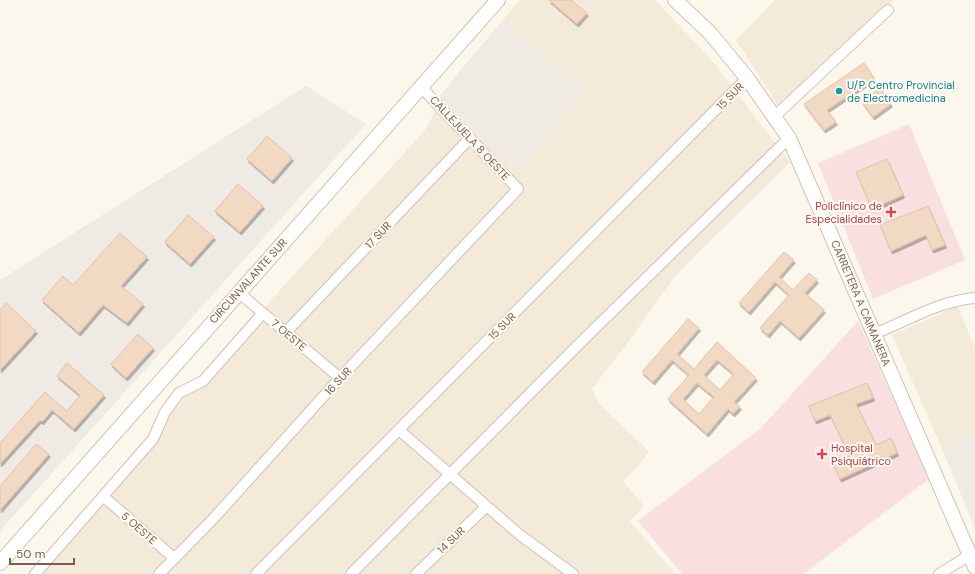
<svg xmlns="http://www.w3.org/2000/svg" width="975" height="574" font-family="'DM Sans',sans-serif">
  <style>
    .residential { fill: #f4eada }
    .industrial { fill: #efeae4 }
    .medical { fill: #fadfe1 }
    .building { fill: #f2d9c4; stroke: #e4c1a4; fill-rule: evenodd; filter: url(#shadow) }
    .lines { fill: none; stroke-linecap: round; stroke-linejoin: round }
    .street-casing { stroke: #d0c0b0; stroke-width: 12 }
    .secondary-casing { stroke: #d3c1af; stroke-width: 16 }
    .street { stroke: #fff; stroke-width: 10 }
    .secondary { stroke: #fff; stroke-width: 14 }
    .culture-dot { fill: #0f9aa8; stroke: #fffbf3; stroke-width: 1.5 }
    .health-dot { fill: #e0444e; stroke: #fffbf3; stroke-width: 1.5 }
    .labels { text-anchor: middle; stroke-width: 4; stroke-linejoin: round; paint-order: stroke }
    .culture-label { font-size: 11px; fill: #0d838f; stroke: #fffbf3; text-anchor: start }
    .street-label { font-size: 11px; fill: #79604e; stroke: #fffbf3 }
    .health-label { font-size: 11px; fill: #be3a42; stroke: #fffbf3; text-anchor: end }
  </style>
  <defs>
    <filter id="shadow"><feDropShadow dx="1.5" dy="3" stdDeviation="0" flood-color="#0004"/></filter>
  </defs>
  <rect width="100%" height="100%" fill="#fcf7ec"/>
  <!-- residential -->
  <path class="residential" d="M520 0H655L709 57 790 162 675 276 631 338 592 389 600 405 649 451 640 464 623 481 644 506 630 521 675 574H33L214 363 425 130 453 79Z
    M775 0H893L779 107 736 40Z
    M958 306 975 349V434L943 451 892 335Z"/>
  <!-- industrial -->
  <path class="industrial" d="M503 20 584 92 517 169 439 97Z
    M306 86 366 124 0 531V280Z
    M975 434V529L943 451Z"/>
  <!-- medical -->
  <path class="medical" d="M909 124 965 260 873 299 818 163Z
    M858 321 929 479 803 574H682L638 521 760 429Z"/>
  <!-- building -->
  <path class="building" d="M549 0H571L587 13 577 24Z
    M864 63 874 78 827 110 836 122 824 130 804 104Z
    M880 88 891 104 873 117 862 102Z
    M267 136 292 158 272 181 247 159Z
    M887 159 903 195 872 209 856 172Z
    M238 184 263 206 240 232 215 211Z
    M928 206 945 245 932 250 926 235 891 251 880 225Z
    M188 215 214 237 190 264 165 242Z
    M120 233 147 257 121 286 143 304 127 323 103 305 79 333 42 300 63 276 73 285Z
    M784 252 794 260 779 277 793 290 809 273 817 280 805 293 824 310 799 338 780 321 768 335 760 328 789 295 775 282 749 312 739 303Z
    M6 303 36 331 0 370V310Z
    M688 319 699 328 677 354 694 369 717 342 756 378 734 402 740 407 733 414 728 409 707 434 668 399 689 375 672 360 653 382 642 372ZM717 360 734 374 720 390 704 375ZM697 383 714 397 699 414 683 399Z
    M138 334 153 348 126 378 111 364Z
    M67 363 104 395 74 429 52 410 42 422 40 420 0 464V443L45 392 67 411 80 395 57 376Z
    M867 383 873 398 856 404 876 445 891 438 897 453 840 479 833 464 850 456 830 415 815 421 809 406Z
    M36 444 49 454 0 510V486Z"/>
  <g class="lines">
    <defs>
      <path id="street" d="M774 117 888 10
        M238 292 340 378
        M286 332 470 138
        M874 334C907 321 939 301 975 298
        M399 430 520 535 573 574
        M104 497 174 558
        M35 574 153 439 165 412 179 393 203 381 263 313
        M159 574 213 519 340 378 518 189 421 87
        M256 574 747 78
        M351 574 576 347 789 138
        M416 574 486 507
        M939 574 970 555"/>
      <path id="secondary" d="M675 0 710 33 747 78 789 138 975 567
        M0 563 498 0"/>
    </defs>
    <!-- street casing -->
    <use href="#street" class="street-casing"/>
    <!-- secondary casing -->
    <use href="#secondary" class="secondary-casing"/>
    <!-- street -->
    <use href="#street" class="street"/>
    <!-- secondary -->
    <use href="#secondary" class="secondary"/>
  </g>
  <!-- markers -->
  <circle class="culture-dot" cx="839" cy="91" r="4"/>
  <g class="health-dot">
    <path d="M889 206h4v4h4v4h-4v4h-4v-4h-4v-4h4z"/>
    <path d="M820 448h4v4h4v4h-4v4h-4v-4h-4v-4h4z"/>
  </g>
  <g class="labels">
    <!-- culture labels -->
    <g class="culture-label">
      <text x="847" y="89">U/P Centro Provincial<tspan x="847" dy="13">de Electromedicina</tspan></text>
    </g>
    <!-- street labels -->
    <g class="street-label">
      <text transform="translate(730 96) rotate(-45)" y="4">15 SUR</text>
      <text transform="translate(470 138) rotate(47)" y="4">CALLEJUELA 8 OESTE</text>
      <text transform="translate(378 235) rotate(-47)" y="4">17 SUR</text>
      <text transform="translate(248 281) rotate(-48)" y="4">CIRCUNVALANTE SUR</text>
      <text transform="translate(861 303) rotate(67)" y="4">CARRETERA A CAIMANERA</text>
      <text transform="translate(502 326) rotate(-45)" y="4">15 SUR</text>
      <text transform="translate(289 335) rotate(40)" y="4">7 OESTE</text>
      <text transform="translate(338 381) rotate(-47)" y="4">16 SUR</text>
      <text transform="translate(139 528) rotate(41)" y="4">5 OESTE</text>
      <text transform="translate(451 540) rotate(-44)" y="4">14 SUR</text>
    </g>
    <!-- health labels -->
    <g class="health-label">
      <text x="882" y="210">Policlínico de<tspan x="882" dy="13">Especialidades</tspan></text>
      <text x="831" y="452" text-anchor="start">Hospital<tspan x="831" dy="13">Psiquiátrico</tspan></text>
    </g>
  </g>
  <!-- scale -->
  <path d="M10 558v6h64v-6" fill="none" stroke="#79604e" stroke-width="2"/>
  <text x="16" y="558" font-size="12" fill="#79604e" stroke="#fffbf3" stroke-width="3" paint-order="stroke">50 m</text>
</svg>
